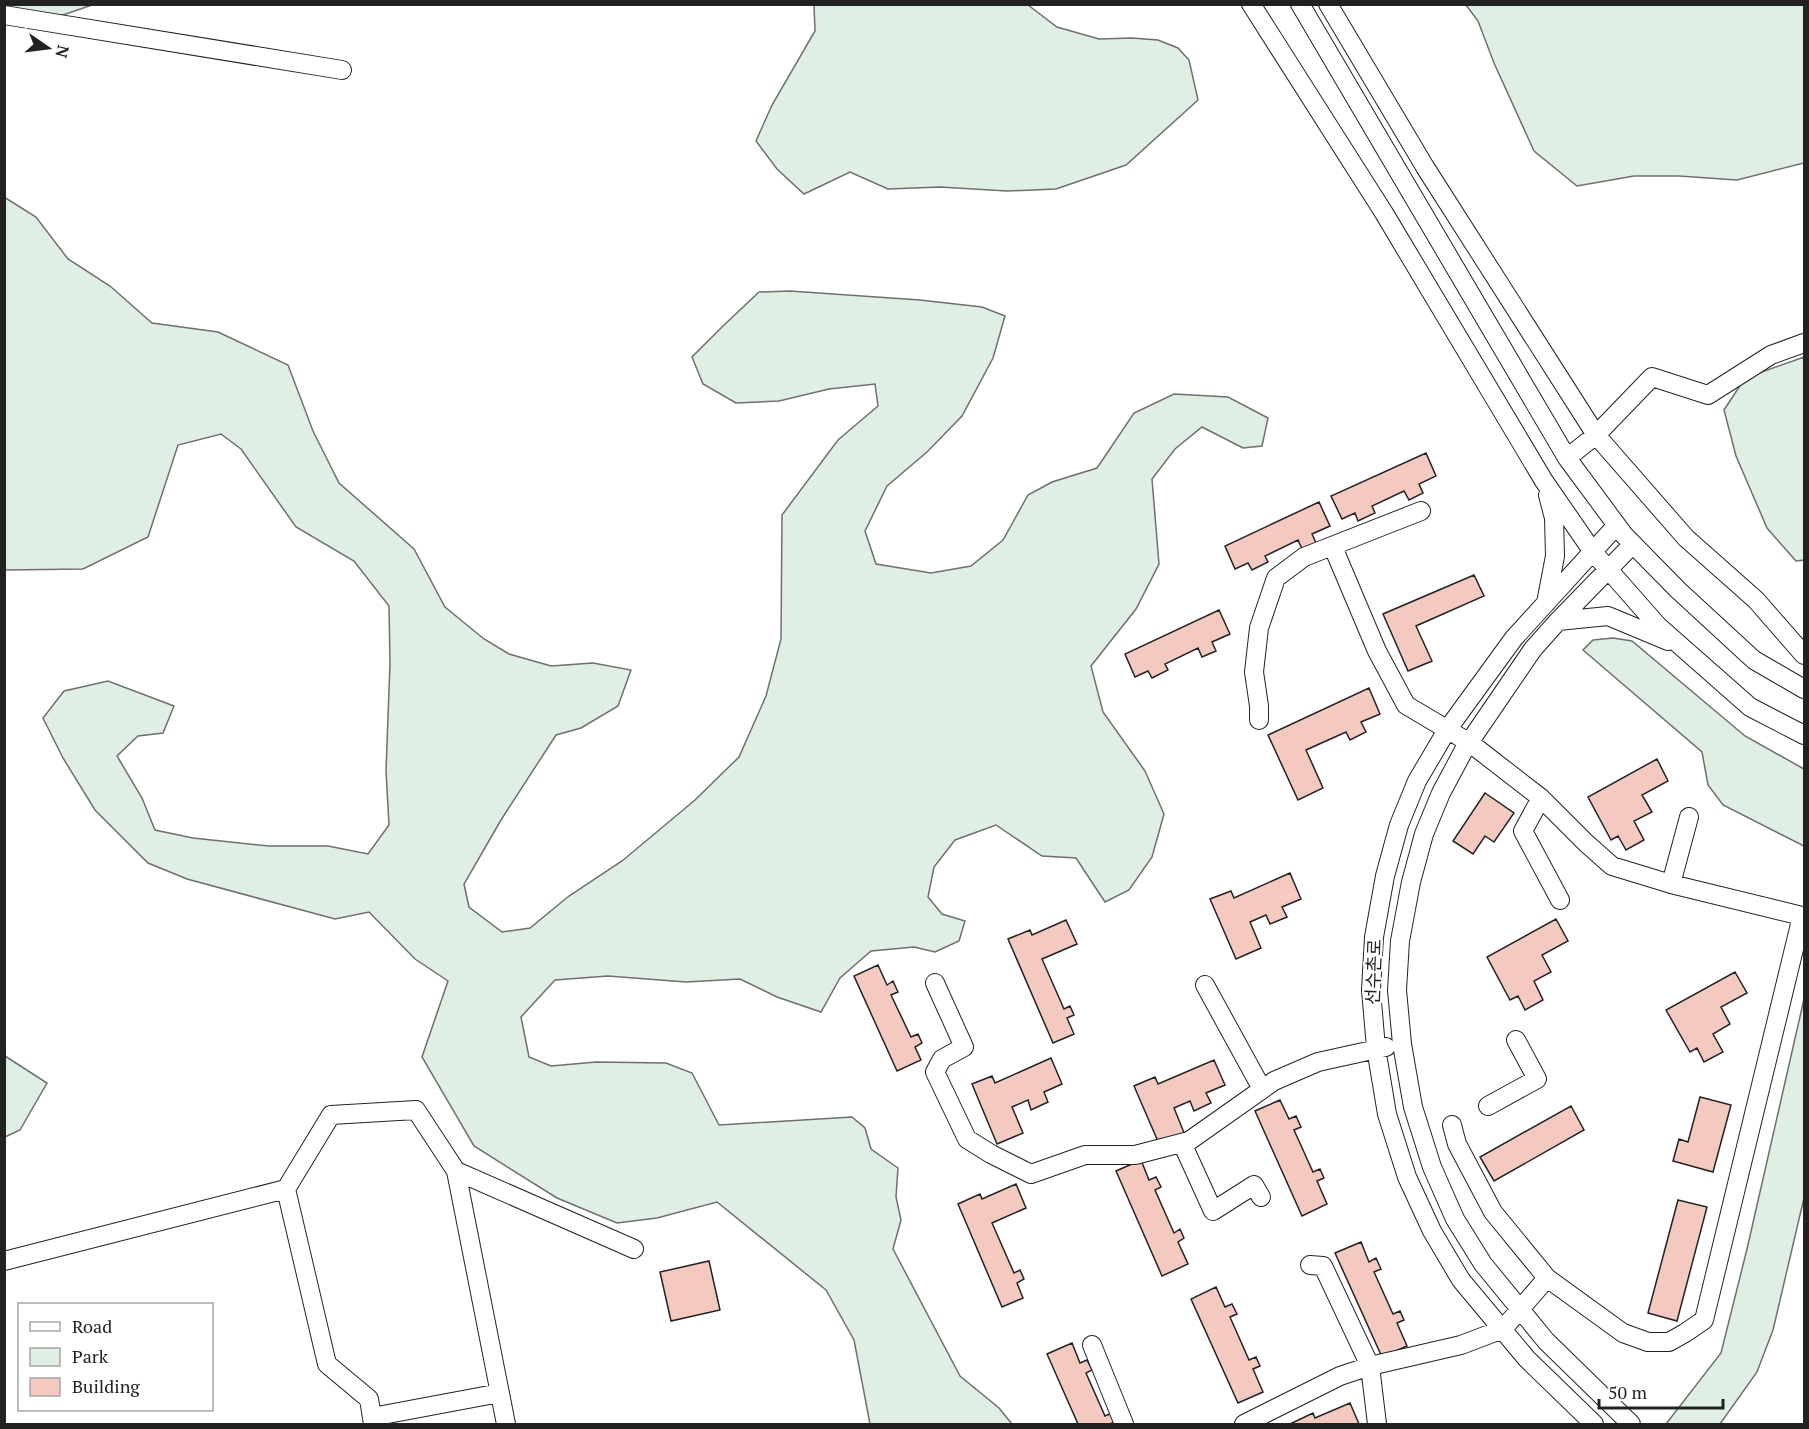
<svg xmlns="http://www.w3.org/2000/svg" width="1809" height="1429" font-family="'PT Serif','Noto Sans KR',serif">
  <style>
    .green { fill: #e0efe3; stroke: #6f6f6f; stroke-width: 1.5 }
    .building { fill: #f3c9c0; stroke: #222; stroke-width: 1.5 }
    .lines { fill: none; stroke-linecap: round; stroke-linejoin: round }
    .minor-casing { stroke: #222; stroke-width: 20 }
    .minor { stroke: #fff; stroke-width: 18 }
    .labels { text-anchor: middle; stroke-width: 4.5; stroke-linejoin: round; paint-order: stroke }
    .street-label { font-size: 18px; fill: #222; stroke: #fff }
  </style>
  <rect width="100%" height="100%" fill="#fff"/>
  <!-- green -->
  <path class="green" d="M4 5H92L63 15 5 12Z
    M814 5H1028L1057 27 1099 39 1132 38 1158 40 1178 48 1189 60 1198 100 1126 165 1056 189 1007 191 940 187 888 189 850 172 804 194 777 169 756 141 772 105 815 31Z
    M1466 5H1804V163L1737 180 1679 176H1634L1577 186 1534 151 1494 63 1478 21Z
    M4 197 36 217 68 259 110 286 152 323 218 332 288 365 313 431 339 483 414 549 445 607 484 639 509 654 551 666 593 663 631 670 618 706 581 728 556 735 501 820 464 884 469 907 502 932 530 928 569 896 622 861 695 800 739 757 766 696 781 639 782 515 838 440 878 406 875 384 829 389 779 401 736 403 703 384 692 357 723 326 759 292 790 291 920 300 982 307 1005 316 993 358 962 416 927 452 887 486 865 531 876 564 931 573 971 566 1003 540 1028 495 1052 482 1097 468 1134 413 1174 394 1228 397 1268 418 1262 446 1243 448 1202 427 1175 449 1152 479 1159 564 1136 609 1091 666 1103 712 1145 771 1164 814 1152 857 1129 890 1105 902 1076 858 1042 856 996 825 955 840 934 867 928 897 942 914 965 921 959 941 935 952 914 947 871 951 840 978 821 1012 777 997 740 979 686 982 608 976 555 980 521 1017 529 1057 551 1066 596 1062 666 1063 692 1073 719 1125 852 1117 865 1128 871 1149 898 1168 896 1197 901 1220 893 1249 960 1376 999 1408 1012 1424H870L854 1340 826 1290 717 1202 657 1218 617 1223 557 1198 474 1146 422 1057 448 981 415 959 369 912 335 919 187 879 148 863 95 810 63 758 43 718 64 691 108 681 174 706 163 733 138 736 117 756 142 798 155 830 193 838 269 846H328L368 854 389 825 386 771 390 663 389 606 354 561 296 527 241 449 221 434 178 445 148 537 83 569 5 570Z
    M1804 357V560L1796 561 1767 528 1736 456 1724 410 1745 378Z
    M1613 638 1632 641 1745 736 1804 769V846L1723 805 1708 785 1702 752 1583 650 1593 640Z
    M1804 999V1198L1773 1330 1757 1372 1720 1424H1666L1721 1353 1747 1249Z
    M5 1056 47 1083 20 1130 5 1137Z"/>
  <!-- building -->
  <path class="building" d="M1426 453 1436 476 1419 484 1423 493 1409 500 1404 491 1372 506 1375 513 1358 521 1355 513 1342 519 1331 496Z
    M1319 502 1330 526 1312 534 1316 543 1302 549 1298 540 1265 556 1268 562 1252 570 1248 563 1235 569 1225 546Z
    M1474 575 1484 596 1416 626 1432 661 1408 671 1383 614Z
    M1219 610 1230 634 1212 642 1216 651 1202 657 1198 648 1165 664 1168 670 1152 678 1148 671 1135 677 1125 654Z
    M1369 688 1380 714 1361 722 1366 732 1350 740 1346 732 1306 750 1323 788 1298 800 1268 735Z
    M1657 759 1668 781 1642 795 1652 812 1634 821 1644 840 1626 850 1618 836 1611 840 1588 797Z
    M1485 793 1514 813 1494 842 1485 836 1473 854 1453 841Z
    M1290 873 1301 899 1282 907 1287 917 1270 924 1266 915 1250 922 1261 948 1236 959 1210 899 1231 891 1234 898Z
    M1556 919 1568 941 1542 955 1551 972 1534 981 1543 1000 1525 1010 1518 996 1510 1000 1487 957Z
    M1066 920 1077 944 1042 959 1064 1009 1070 1006 1074 1015 1067 1018 1074 1034 1053 1043 1008 939 1030 930 1032 935Z
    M878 965 887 985 893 981 898 992 891 995 911 1037 918 1034 922 1043 915 1047 921 1060 897 1071 854 976Z
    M1735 972 1747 993 1721 1007 1730 1024 1713 1034 1723 1052 1704 1062 1697 1048 1690 1052 1666 1010Z
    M1051 1058 1062 1084 1044 1092 1048 1102 1031 1110 1028 1100 1012 1107 1023 1133 997 1144 972 1084 992 1076 995 1083Z
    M1214 1060 1225 1085 1206 1093 1211 1103 1194 1111 1190 1101 1174 1108 1185 1135 1160 1146 1134 1086 1155 1077 1158 1084Z
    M1700 1097 1731 1105 1713 1172 1673 1161 1679 1139 1688 1142Z
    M1280 1100 1289 1119 1296 1116 1301 1127 1294 1130 1313 1172 1320 1169 1324 1178 1317 1181 1327 1204 1302 1216 1255 1111Z
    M1571 1106 1584 1130 1494 1181 1480 1157Z
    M1141 1160 1149 1180 1156 1177 1161 1187 1155 1190 1174 1233 1180 1229 1184 1238 1178 1242 1188 1264 1162 1276 1116 1171Z
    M1016 1184 1026 1208 992 1223 1014 1273 1020 1270 1024 1279 1017 1283 1023 1298 1002 1307 958 1204 980 1194 982 1199Z
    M1678 1200 1707 1207 1677 1321 1648 1313Z
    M1361 1242 1369 1262 1376 1258 1381 1269 1374 1272 1393 1314 1400 1311 1404 1320 1397 1323 1407 1346 1382 1357 1335 1253Z
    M709 1261 720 1310 671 1321 660 1272Z
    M1216 1287 1225 1307 1232 1304 1237 1314 1230 1317 1249 1360 1256 1357 1260 1366 1253 1369 1263 1392 1238 1403 1191 1299Z
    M1072 1343 1080 1363 1087 1360 1092 1370 1086 1373 1105 1416 1112 1413 1116 1422 1109 1424H1078L1047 1354Z
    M1350 1403 1359 1424H1293L1292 1423 1313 1413 1315 1418Z"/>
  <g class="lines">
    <defs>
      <path id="minor" d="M1251 4 1384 213 1544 481 1593 552 1658 626 1750 707 1804 735
        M1300 4 1567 458 1624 535 1678 590 1754 660 1804 689
        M1328 4 1425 167 1596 435 1567 458
        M4 15 342 70
        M1804 343 1771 355 1708 395 1652 377 1596 435 1686 538 1756 600 1804 655
        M1333 547 1377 651 1406 705 1470 743 1541 798 1586 843 1612 866 1671 884 1802 916 1704 1320 1685 1333 1669 1342H1648L1623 1333 1547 1278 1493 1212 1457 1144 1452 1125
        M1546 603 1555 556 1554 518 1548 495
        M1558 621 1608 616 1668 641
        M1259 720V706L1254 672 1259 628 1276 578 1304 557 1421 511
        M1541 798 1523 831 1560 900
        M1671 884 1689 817
        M935 983 964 1047 942 1059 935 1072 967 1139 991 1154 1031 1174 1085 1155H1135L1189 1141 1274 1081 1318 1062 1386 1047
        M1205 985 1262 1089
        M1488 1106 1537 1079 1516 1040
        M1182 1143 1213 1211 1254 1185 1261 1197
        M456 1171 506 1424
        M286 1189 327 1364 369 1399 373 1424
        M4 1261 286 1189 331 1115 416 1110 456 1171 634 1249
        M1310 1265 1323 1266 1370 1366 1377 1424
        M1092 1345 1124 1424
        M372 1417 500 1393
        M1244 1424 1340 1376 1370 1366 1461 1345 1503 1329 1547 1278
        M1594 1424 1527 1359 1461 1280 1432 1231 1407 1177 1387 1114 1376 1048 1371 990 1374 937 1385 876 1399 825 1417 781 1447 730 1514 638 1616 526
        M1631 1424 1546 1341 1483 1264 1455 1219 1432 1167 1413 1107 1402 1044 1397 990 1400 941 1411 882 1424 834 1441 793 1464 750 1533 649 1558 621 1632 545"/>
    </defs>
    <!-- minor casing -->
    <use href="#minor" class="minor-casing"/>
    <!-- minor -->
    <use href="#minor" class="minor"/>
  </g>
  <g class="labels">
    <!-- street labels -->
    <g class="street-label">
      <text transform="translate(1374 972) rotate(-88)" y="6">선수촌로</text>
    </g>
  </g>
  <!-- border -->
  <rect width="1809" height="1429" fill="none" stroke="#222222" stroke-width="12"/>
  <!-- legend -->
  <rect x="18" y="1303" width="195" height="108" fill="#ffffff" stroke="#a7a7a7" stroke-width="1.5"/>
  <rect x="30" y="1322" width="30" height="9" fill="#ffffff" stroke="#a7a7a7" stroke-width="1.5"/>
  <text x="72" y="1333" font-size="18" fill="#222222">Road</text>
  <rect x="30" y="1348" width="30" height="18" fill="#e0efe3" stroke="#a7a7a7" stroke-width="1.5"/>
  <text x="72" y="1363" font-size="18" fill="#222222">Park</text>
  <rect x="30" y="1378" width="30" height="18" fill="#f3c9c0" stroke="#a7a7a7" stroke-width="1.5"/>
  <text x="72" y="1393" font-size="18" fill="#222222">Building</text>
  <!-- north arrow -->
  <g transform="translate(48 48) rotate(104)" stroke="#ffffff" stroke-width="4.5" paint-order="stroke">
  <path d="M0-4.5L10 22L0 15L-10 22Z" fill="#222222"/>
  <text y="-9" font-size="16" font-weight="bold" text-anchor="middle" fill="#222222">N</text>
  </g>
  <!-- scale -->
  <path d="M1599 1399v9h124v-9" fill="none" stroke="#222222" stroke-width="3"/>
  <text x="1608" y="1399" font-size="18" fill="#222222" stroke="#ffffff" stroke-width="4.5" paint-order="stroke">50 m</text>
</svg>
